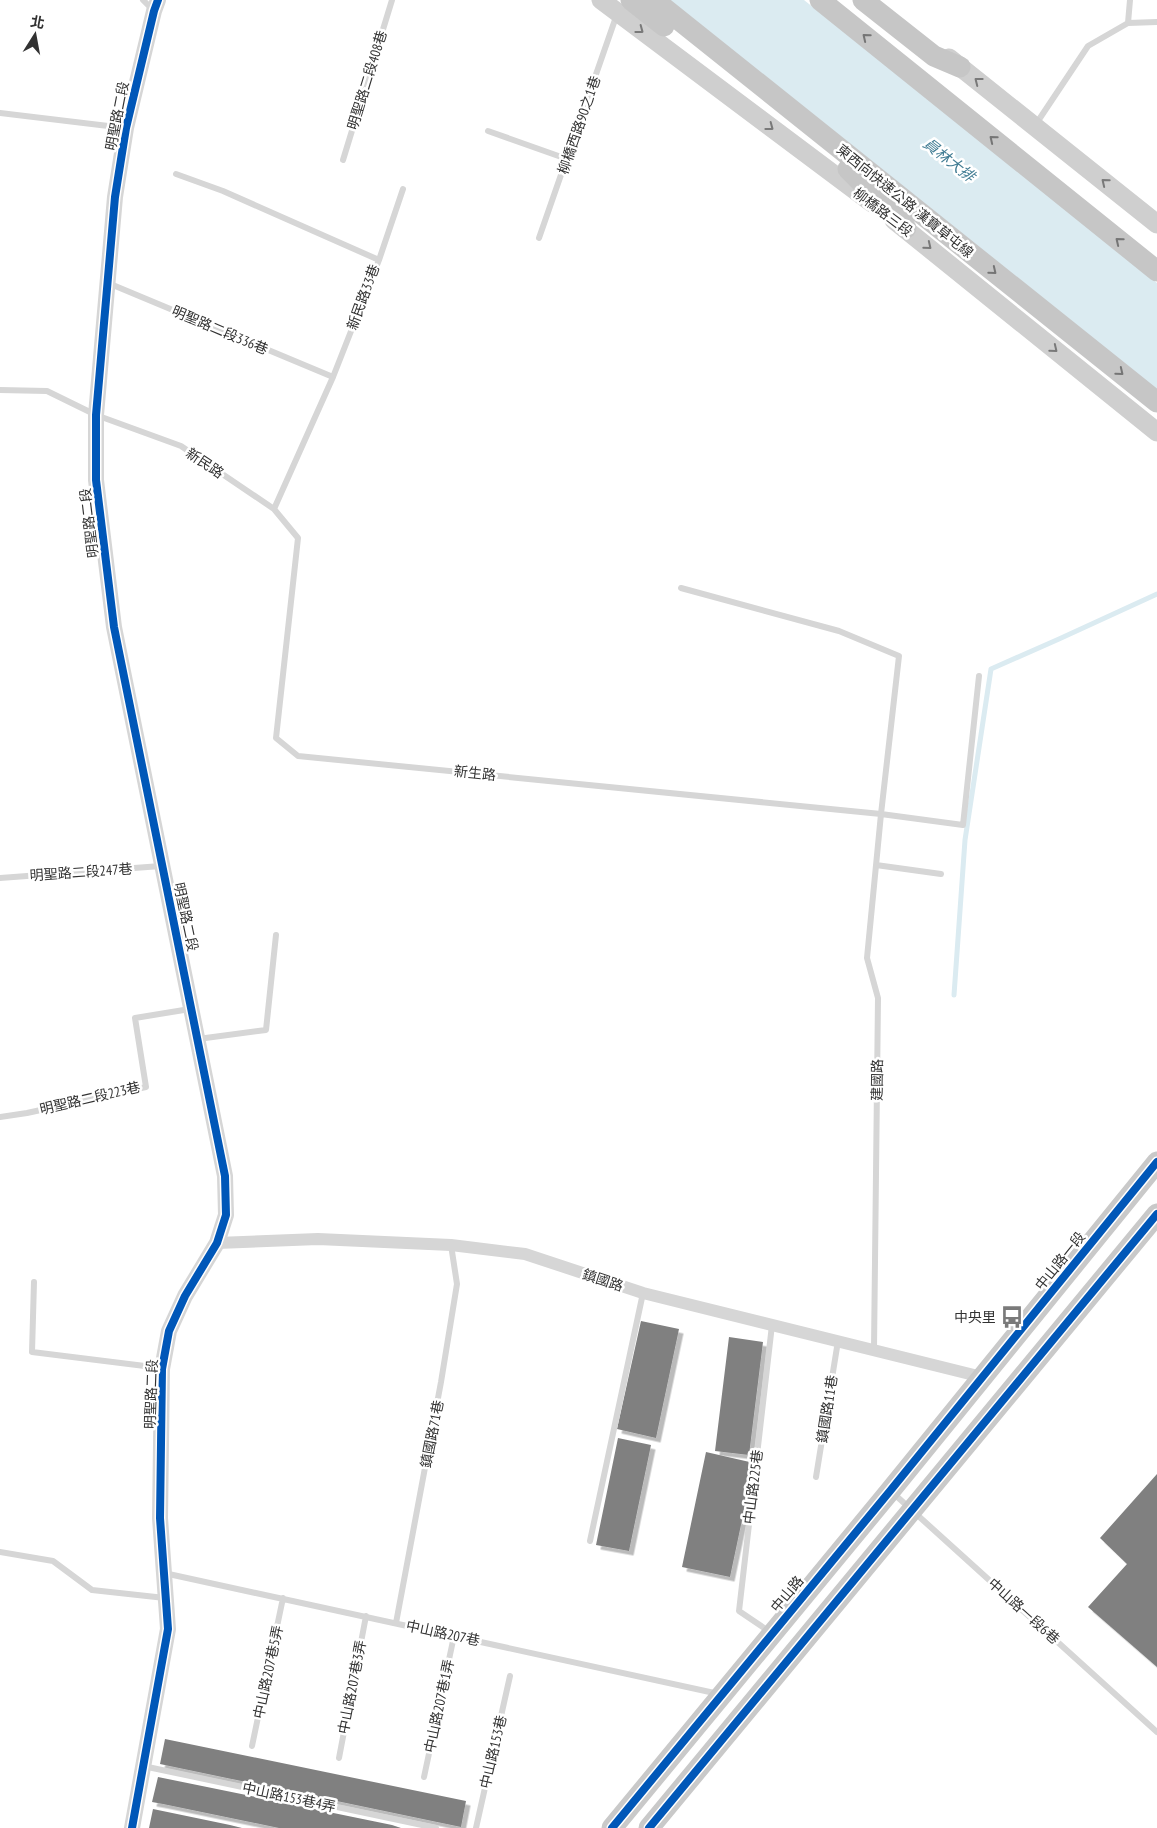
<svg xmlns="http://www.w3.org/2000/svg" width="1157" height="1828" font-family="'PT Sans Narrow','Noto Sans TC',sans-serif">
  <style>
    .water { fill: #dbebf1 }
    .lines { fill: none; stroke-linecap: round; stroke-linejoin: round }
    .stream { stroke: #dbebf1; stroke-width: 5 }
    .building { fill: #808080; filter: url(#shadow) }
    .service { stroke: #d6d6d6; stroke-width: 6 }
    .minor { stroke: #d6d6d6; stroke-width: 12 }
    .tertiary { stroke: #d6d6d6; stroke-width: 16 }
    .secondary { stroke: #cfcfcf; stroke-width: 19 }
    .primary { stroke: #c9c9c9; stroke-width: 21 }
    .trunk { stroke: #c6c6c6; stroke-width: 21 }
    .cycleway-casing { stroke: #fff; stroke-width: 11 }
    .cycleway { stroke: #0057b8; stroke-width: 8 }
    .oneway { stroke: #797979 }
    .oneway2 { stroke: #757575 }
    .labels { text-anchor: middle; stroke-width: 5; stroke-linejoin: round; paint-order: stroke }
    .street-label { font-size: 14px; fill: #323232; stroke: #fff }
    .poi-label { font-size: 14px; fill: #323232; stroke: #fff; text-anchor: end }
    .water-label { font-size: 15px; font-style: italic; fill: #417c93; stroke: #fff }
  </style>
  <defs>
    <filter id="shadow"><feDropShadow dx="4.5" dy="4.5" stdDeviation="0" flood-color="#0004"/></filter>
  </defs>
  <rect width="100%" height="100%" fill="#fff"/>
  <!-- water -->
  <path class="water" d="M667 0H804L1157 283V393Z"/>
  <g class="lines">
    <!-- stream -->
    <path class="stream" d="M954 995 965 840 991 669 1059 639 1157 594"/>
  </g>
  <!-- building -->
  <path class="building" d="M641 1321 679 1329 656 1438 617 1429Z
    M729 1337 763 1342 749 1455 715 1451Z
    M618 1438 651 1445 629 1551 596 1545Z
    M706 1452 754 1463 730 1577 682 1567Z
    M1157 1474V1667L1088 1607 1127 1564 1100 1538Z
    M165 1739 466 1801 461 1827 160 1764Z
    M158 1777 392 1825 401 1828H279L163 1804 152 1802Z
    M153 1809 230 1825 242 1828H149Z"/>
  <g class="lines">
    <!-- service -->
    <path class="service" d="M143 0 153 10
      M1128 23 1130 0
      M0 113 125 128
      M1036 124 1088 46 1128 23 1157 22
      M488 131 567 159
      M343 160 392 0
      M176 174 223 191 379 260
      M539 238 617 14
      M108 283 333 377
      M0 390 47 391 96 415 181 446 274 509 298 538 276 738 298 756 881 814 963 825 979 676
      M274 509 333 377 379 260 403 189
      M681 588 839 631 899 656 881 814 867 958 878 998 874 1349
      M876 865 941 874
      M0 878 161 866
      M198 1039 266 1030 276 935
      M0 1117 27 1113 146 1087 135 1018 190 1009
      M34 1282 32 1352 161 1368
      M816 1477 838 1341
      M893 1493 1157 1732
      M590 1541 643 1293
      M0 1552 53 1561 92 1590 165 1598
      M164 1573 719 1694
      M396 1623 441 1382 457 1284 451 1245
      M770 1632 739 1611 772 1325
      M252 1746 283 1598
      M339 1758 366 1616
      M143 1766 436 1828
      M424 1777 454 1636
      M476 1828 510 1676"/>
    <!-- minor -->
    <path class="minor" d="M217 1243 318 1239 451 1245 525 1254 643 1293 982 1377"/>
    <!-- tertiary -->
    <path class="tertiary" d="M132 1828 168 1629 160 1518 162 1369 169 1331 185 1296 217 1243 226 1215 225 1176 114 627 96 480V415L115 197 126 128 154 11 158 0"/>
    <!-- secondary -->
    <path class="secondary" d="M601 0 872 203
      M949 58 1157 224
      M894 220 1157 432"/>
    <!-- primary -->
    <path class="primary" d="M612 1828 890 1491 1157 1162
      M649 1828 1157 1214"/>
    <!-- trunk -->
    <path class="trunk" d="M631 0 664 26
      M654 0 1157 402
      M820 0 1157 271
      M863 0 934 56 960 67
      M848 169 906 228"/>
    <defs>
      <path id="cycleway" d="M132 1828 168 1629 160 1518 162 1369 169 1331 185 1296 217 1243 226 1215 225 1176 114 627 96 480V415L115 197 126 128 154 11 158 0
        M612 1828 890 1491 1157 1162
        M649 1828 1157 1214"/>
    </defs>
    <!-- cycleway casing -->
    <use href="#cycleway" class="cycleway-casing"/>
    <!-- cycleway -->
    <use href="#cycleway" class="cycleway"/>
  </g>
  <!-- one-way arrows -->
  <defs><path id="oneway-chevron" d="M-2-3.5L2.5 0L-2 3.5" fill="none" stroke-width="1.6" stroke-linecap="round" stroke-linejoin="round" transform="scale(1.25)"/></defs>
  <g class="oneway">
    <use href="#oneway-chevron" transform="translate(640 30) rotate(37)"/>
    <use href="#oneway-chevron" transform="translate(978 81) rotate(-142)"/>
    <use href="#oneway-chevron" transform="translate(770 127) rotate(37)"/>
    <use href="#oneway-chevron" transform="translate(1105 182) rotate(-141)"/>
    <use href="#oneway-chevron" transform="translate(928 246) rotate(39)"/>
    <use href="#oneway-chevron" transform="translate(1054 349) rotate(39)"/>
  </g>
  <g class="oneway2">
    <use href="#oneway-chevron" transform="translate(866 37) rotate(-141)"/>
    <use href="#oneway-chevron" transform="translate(993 139) rotate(-141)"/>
    <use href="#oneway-chevron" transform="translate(1119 241) rotate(-141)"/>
    <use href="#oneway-chevron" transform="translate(993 271) rotate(39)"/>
    <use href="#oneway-chevron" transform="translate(1120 372) rotate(39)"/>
  </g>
  <!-- icons -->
  <defs>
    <symbol id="bus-bare" viewBox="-9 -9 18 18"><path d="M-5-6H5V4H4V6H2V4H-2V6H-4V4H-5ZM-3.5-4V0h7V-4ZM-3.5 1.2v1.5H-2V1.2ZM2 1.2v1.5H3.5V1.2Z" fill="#7a7a7a" stroke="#fff" stroke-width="2.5" paint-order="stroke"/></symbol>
  </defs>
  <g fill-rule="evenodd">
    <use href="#bus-bare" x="996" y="1301" width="32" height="32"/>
  </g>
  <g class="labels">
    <!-- street labels -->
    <g class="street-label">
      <text transform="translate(367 80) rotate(-73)" y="5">明聖路二段408巷</text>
      <text transform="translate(117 116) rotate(-79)" y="5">明聖路二段</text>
      <text transform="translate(579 125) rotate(-71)" y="5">柳橋西路90之1巷</text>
      <text transform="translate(905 201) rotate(39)" y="5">東西向快速公路 漢寶草屯線</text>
      <text transform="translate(883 212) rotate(37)" y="5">柳橋路三段</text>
      <text transform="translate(363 297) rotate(-70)" y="5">新民路33巷</text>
      <text transform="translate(220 330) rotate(23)" y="5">明聖路二段336巷</text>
      <text transform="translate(205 463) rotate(34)" y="5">新民路</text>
      <text transform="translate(89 523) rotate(-97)" y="5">明聖路二段</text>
      <text transform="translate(475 773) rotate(6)" y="5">新生路</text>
      <text transform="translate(81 872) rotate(-4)" y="5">明聖路二段247巷</text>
      <text transform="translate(186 917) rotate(78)" y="5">明聖路二段</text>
      <text transform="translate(877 1080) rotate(-89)" y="5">建國路</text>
      <text transform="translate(90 1098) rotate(-13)" y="5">明聖路二段223巷</text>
      <text transform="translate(1060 1261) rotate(-51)" y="5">中山路一段</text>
      <text transform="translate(603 1280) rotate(18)" y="5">鎮國路</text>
      <text transform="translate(151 1394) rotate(-88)" y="5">明聖路二段</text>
      <text transform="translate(827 1409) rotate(-81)" y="5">鎮國路11巷</text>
      <text transform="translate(432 1434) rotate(-79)" y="5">鎮國路71巷</text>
      <text transform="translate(753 1487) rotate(-83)" y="5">中山路225巷</text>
      <text transform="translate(787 1594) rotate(-50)" y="5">中山路</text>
      <text transform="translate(1024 1611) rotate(42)" y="5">中山路一段6巷</text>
      <text transform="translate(443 1633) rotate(12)" y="5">中山路207巷</text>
      <text transform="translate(268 1672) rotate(-78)" y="5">中山路207巷5弄</text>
      <text transform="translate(352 1687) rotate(-79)" y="5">中山路207巷3弄</text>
      <text transform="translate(439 1706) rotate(-78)" y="5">中山路207巷1弄</text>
      <text transform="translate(493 1752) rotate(-77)" y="5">中山路153巷</text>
      <text transform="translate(289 1797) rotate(12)" y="5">中山路153巷4弄</text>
    </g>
    <!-- poi labels -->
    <g class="poi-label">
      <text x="996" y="1322">中央里</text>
    </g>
    <!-- water labels -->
    <g class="water-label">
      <text transform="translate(949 160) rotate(38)" y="5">員林大排</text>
    </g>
  </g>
  <!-- north arrow -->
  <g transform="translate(35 35) rotate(11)" stroke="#ffffff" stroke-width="4" paint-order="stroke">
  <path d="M0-4L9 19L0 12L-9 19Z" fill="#323232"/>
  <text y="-8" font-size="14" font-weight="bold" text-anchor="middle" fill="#323232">北</text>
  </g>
</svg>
